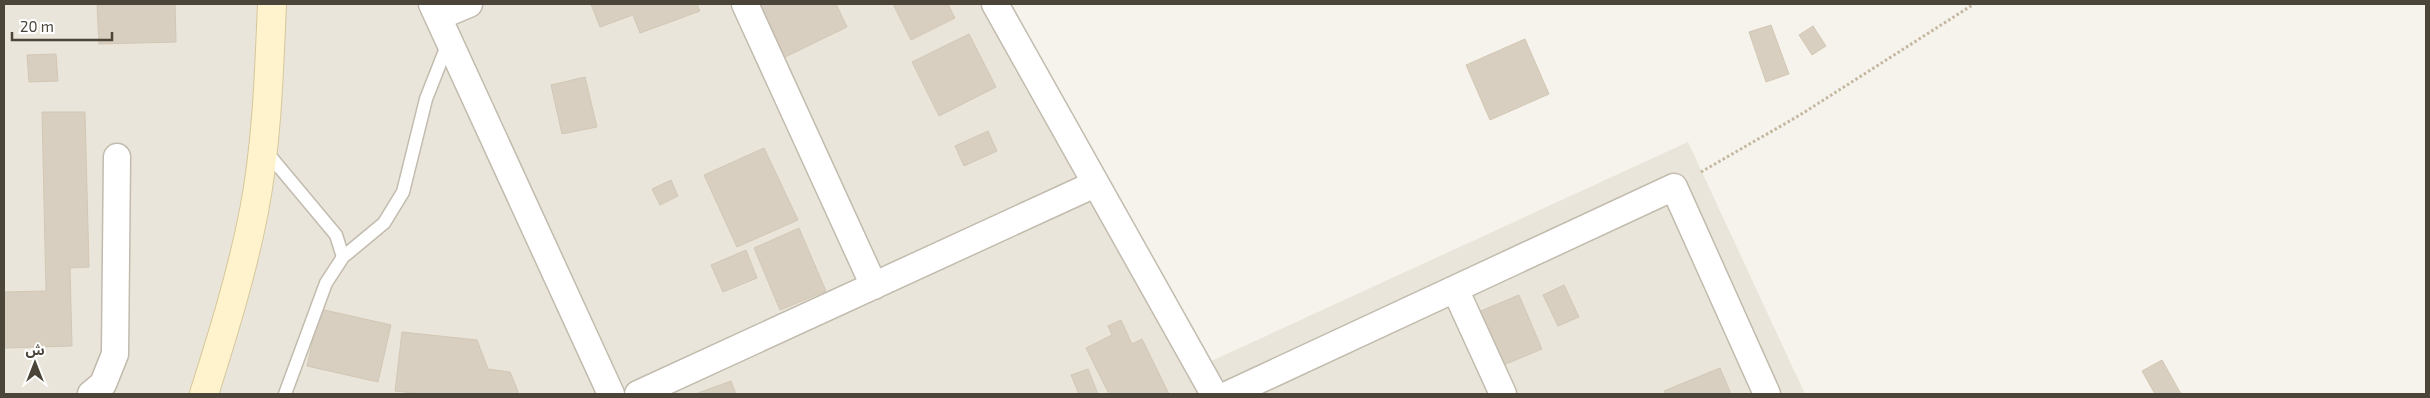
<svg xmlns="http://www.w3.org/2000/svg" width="2430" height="398" font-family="'Exo 2','Noto Sans Arabic',sans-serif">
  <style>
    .residential { fill: #eae5da }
    .building { fill: #d8cfc1; stroke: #d3c7b4 }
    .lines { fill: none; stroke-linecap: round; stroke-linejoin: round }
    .lane-casing { stroke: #c2bbae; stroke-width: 15 }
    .street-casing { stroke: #c2bbae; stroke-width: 29 }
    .secondary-casing { stroke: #d6c79b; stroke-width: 30 }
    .path { stroke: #c4b79f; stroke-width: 3; stroke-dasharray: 2.5 2.5; stroke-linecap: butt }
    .lane { stroke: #fff; stroke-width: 12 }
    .street { stroke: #fff; stroke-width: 26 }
    .secondary { stroke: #fff3cd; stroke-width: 28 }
  </style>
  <rect width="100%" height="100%" fill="#f6f3ec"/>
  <!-- residential -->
  <path class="residential" d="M4 4H1001L1207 363 1688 142 1805 394H4Z"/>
  <!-- building -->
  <path class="building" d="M97 4H175L176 42 99 44Z
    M591 4H697L700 11 640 33 633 15 600 27Z
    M755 4H836L847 27 781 59Z
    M893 4H948L955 18 911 40Z
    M1771 25 1789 74 1766 82 1749 32Z
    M1813 26 1826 46 1812 55 1799 35Z
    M969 34 996 87 939 116 912 62Z
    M1525 39 1549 94 1490 120 1466 65Z
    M56 54 58 81 29 82 27 55Z
    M585 77 597 127 562 134 551 85Z
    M42 112H85L89 267 70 268 72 346 4 348V292L46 291Z
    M988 131 997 151 964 166 955 146Z
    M764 148 798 220 737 247 704 175Z
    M671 180 678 196 660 205 652 189Z
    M799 228 826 291 780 310 754 248Z
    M746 250 757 278 723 292 711 265Z
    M1564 285 1579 317 1558 326 1543 295Z
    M1519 295 1542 349 1494 369 1471 315Z
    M320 309 391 325 378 382 307 366Z
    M1121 320 1132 344 1142 339 1169 394H1109L1086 348 1112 335 1108 326Z
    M402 332 477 340 488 369 510 372 519 394H423L395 391Z
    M2162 360 2181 394H2155L2142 371Z
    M1720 368 1731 394H1665L1664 391Z
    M1088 369 1098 394H1079L1071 375Z
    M731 381 736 394H695Z"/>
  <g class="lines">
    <defs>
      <path id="lane" d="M265 150 336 235 343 257 326 283 285 394
        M343 257 384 223 403 192 426 99 448 43"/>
      <path id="street" d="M432 4 611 394
        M745 4 874 286
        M995 4 1214 394
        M438 17 469 4
        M1455 289 1503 394
        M91 394 103 384 115 354 117 157
        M638 394 1095 184
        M1229 394 1674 187 1767 394"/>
      <path id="secondary" d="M204 394C223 334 242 273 254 211 267 143 269 73 272 4"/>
    </defs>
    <!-- lane casing -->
    <use href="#lane" class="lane-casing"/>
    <!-- street casing -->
    <use href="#street" class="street-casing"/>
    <!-- secondary casing -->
    <use href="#secondary" class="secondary-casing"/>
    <!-- path -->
    <path class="path" d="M1701 172 1800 115 1974 4"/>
    <!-- lane -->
    <use href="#lane" class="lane"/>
    <!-- street -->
    <use href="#street" class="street"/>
    <!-- secondary -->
    <use href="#secondary" class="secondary"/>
  </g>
  <!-- border -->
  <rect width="2430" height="398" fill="none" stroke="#4b4439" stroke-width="10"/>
  <!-- north arrow -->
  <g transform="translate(35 363)" stroke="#ffffff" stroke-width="4" paint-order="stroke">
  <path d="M0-4L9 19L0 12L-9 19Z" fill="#4b4439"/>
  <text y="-8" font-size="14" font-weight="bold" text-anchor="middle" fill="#4b4439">ش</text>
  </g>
  <!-- scale -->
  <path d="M12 32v8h100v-8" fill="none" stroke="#4b4439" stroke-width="2.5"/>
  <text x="20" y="32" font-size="15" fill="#4b4439" stroke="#ffffff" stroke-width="4" paint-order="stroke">20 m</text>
</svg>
